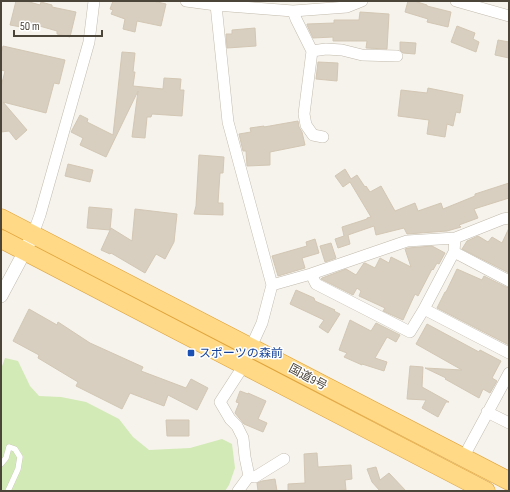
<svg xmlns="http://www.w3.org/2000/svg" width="510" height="492" font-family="'Sofia Sans Condensed','Noto Sans JP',sans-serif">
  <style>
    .green { fill: #d2eab5 }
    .building { fill: #d8cfc1; stroke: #d3c7b4 }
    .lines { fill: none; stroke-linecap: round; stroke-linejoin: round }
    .service-casing { stroke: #c2bbae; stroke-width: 6 }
    .minor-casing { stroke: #c2bbae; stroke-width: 12 }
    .tertiary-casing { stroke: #c2bbae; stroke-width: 14 }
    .trunk-casing { stroke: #e0a43c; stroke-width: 19 }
    .service { stroke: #fff; stroke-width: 5.5 }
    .minor { stroke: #fff; stroke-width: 11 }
    .tertiary { stroke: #fff; stroke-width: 13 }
    .trunk { stroke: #ffd985; stroke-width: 18 }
    .transit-dot { fill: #1a4fb4; stroke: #fff; stroke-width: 1.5 }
    .labels { text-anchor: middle; stroke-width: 3; stroke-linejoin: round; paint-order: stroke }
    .transit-label { font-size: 12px; fill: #164399; stroke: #fff; text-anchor: start }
    .street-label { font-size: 12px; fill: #4b4439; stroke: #fff }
  </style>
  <rect width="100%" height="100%" fill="#f6f3ec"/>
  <!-- green -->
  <path class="green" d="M5 358 18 361 30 386 39 396 61 397 86 402 119 419 133 437 149 450 190 448 222 439 232 444 235 468 229 485 225 491H1V369Z"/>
  <!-- building -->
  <path class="building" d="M16 1H26L40 5 41 2 52 5V7L76 12 70 37 57 34V31L22 21 21 27 10 25Z
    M113 1H153L166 4 161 26 137 21 135 32 123 29 125 19 111 14 113 10 110 9Z
    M408 1H414L427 5V6L451 12 448 27 427 22 428 19 405 12Z
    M360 12 389 14 387 49 366 48 367 41H333V37L313 38 307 25V24L334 23V20H359Z
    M457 26 475 33 473 39 479 42 476 52 451 42Z
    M255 28 256 46 227 48 226 34H232V30Z
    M498 40 509 42V58L495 55Z
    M400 42 416 43 415 54 403 53 400 50Z
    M3 46 65 60 59 84 54 83 46 113 3 102 27 130 16 140 9 131 1 132V87L5 71 1 70V54Z
    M122 52 135 53 133 72H135L133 86 163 89 164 78 181 79 180 90H184L182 116 152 114 151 117H147L145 138 132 137 138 91 106 157 80 145 83 138 71 132 80 115 88 119 87 122 113 135Z
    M318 62 338 63 337 81 316 79Z
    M428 88 463 95 460 113 456 112 453 126 447 124 445 137 427 134 429 120 398 116 401 90 427 93Z
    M298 121 299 127 302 132 305 145 270 152V165L247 166 246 151H243L239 134 251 132 250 128 264 126V127Z
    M199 155 224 157 223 173H220L218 203H223V215L194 214 196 206Z
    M68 164 93 170 90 182 65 176Z
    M345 169 351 179 357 175 365 187 366 186 370 192 381 186 395 211 415 203 418 211 441 203 443 209 475 196V194L509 183V198L474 209 478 218 459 225 461 227 447 231 407 234 404 228 376 235 374 226 348 235 350 244 338 248 335 239 344 236 342 227 367 219V218L371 217 350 182 343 187 335 176Z
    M89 207 112 209 110 230 87 228Z
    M135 209 177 214 174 242 165 259 156 254 145 273 111 253 110 254 101 250 111 228 132 241Z
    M509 228V273L462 249 467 241 478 236 488 242 492 237 502 243Z
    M315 239 319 253 302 258 305 268 278 276 272 256 307 246 306 242Z
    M331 243 336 258 325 262 320 246Z
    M432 246 445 253 439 264 437 263 433 270 432 269 418 296 415 294 403 320 383 311 385 308 359 296 361 291 357 288 353 295 321 279 322 278 346 269 356 275 364 263H365L375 268 380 258 389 263 391 257 411 267 405 249 408 248Z
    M457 269 482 280 484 276 506 287 509 288V345L437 308 445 292H446Z
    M296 290 314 298 315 301 335 310 334 311 340 314 328 333 319 327 324 320 290 304Z
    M29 309 57 325 58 322 90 343 143 367 141 371 186 388 191 379 208 388 197 410 168 395 164 406 130 393 122 409 76 386 78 382 38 358 39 355 13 341Z
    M350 320 371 331 376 323 400 335 396 342 387 337 375 358 387 362 384 371 362 364V365L344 357 347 353 339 350Z
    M427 324 479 352 480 350 501 361 492 378 497 381 490 393 483 389 479 398 445 379 446 378 425 368 462 370 416 344Z
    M410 366 423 367 422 387 449 402H446L438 417 422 408 426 400 407 399Z
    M240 391 248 394V393L266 401 258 419 267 423 263 432 244 424 235 413 239 403 236 402Z
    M166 420H189V436H167Z
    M317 453 318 467 351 465 352 479 345 480 346 490 332 491H288V484L305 483 304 454Z
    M376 467 380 480 389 473 406 491H380L372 482 367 469Z
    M275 479 277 491H258L257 483 262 481Z"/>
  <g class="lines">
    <defs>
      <path id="service" d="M1 464 6 458 9 447 15 449 20 457 18 469 8 491"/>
      <path id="minor" d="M186 1 216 5 293 11 347 7 362 1
        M456 1 509 16
        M216 5 228 122 272 285 262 323 251 347 244 365 220 402 230 419 237 426 243 438 245 457 249 476 255 477 284 459
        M293 11 296 19 312 51 304 114 306 125 313 135 323 137
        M312 51 326 49 342 50 362 55 397 56
        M33 234 40 215 89 42 94 1
        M454 252 509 281
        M311 274 316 284 410 332 424 309 454 252 455 238
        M272 285 311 274 407 241 455 238 503 219 509 218
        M424 309 509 353
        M487 412 509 423
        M463 458 509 373
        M238 491 249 476"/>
      <path id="tertiary" d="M1 296 25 251 33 234"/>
      <path id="trunk" d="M1 218 509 481
        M1 239 486 491"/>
    </defs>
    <!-- service casing -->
    <use href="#service" class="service-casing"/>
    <!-- minor casing -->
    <use href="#minor" class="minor-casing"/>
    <!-- tertiary casing -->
    <use href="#tertiary" class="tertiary-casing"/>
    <!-- trunk casing -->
    <use href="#trunk" class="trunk-casing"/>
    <!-- service -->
    <use href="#service" class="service"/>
    <!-- minor -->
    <use href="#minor" class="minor"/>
    <!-- tertiary -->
    <use href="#tertiary" class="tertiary"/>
    <!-- trunk -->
    <use href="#trunk" class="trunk"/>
  </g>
  <!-- markers -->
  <rect class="transit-dot" x="187" y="349" width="8" height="8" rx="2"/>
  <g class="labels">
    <!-- transit labels -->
    <g class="transit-label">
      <text x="199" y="357">スポーツの森前</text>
    </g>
    <!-- street labels -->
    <g class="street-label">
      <text transform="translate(308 377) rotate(28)" y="4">国道9号</text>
    </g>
  </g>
  <!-- border -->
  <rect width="510" height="492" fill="none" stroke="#4b4439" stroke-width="4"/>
  <!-- scale -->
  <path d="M14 30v6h88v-6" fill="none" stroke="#4b4439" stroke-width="2"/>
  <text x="20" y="30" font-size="12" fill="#4b4439" stroke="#ffffff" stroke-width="3" paint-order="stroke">50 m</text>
</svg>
